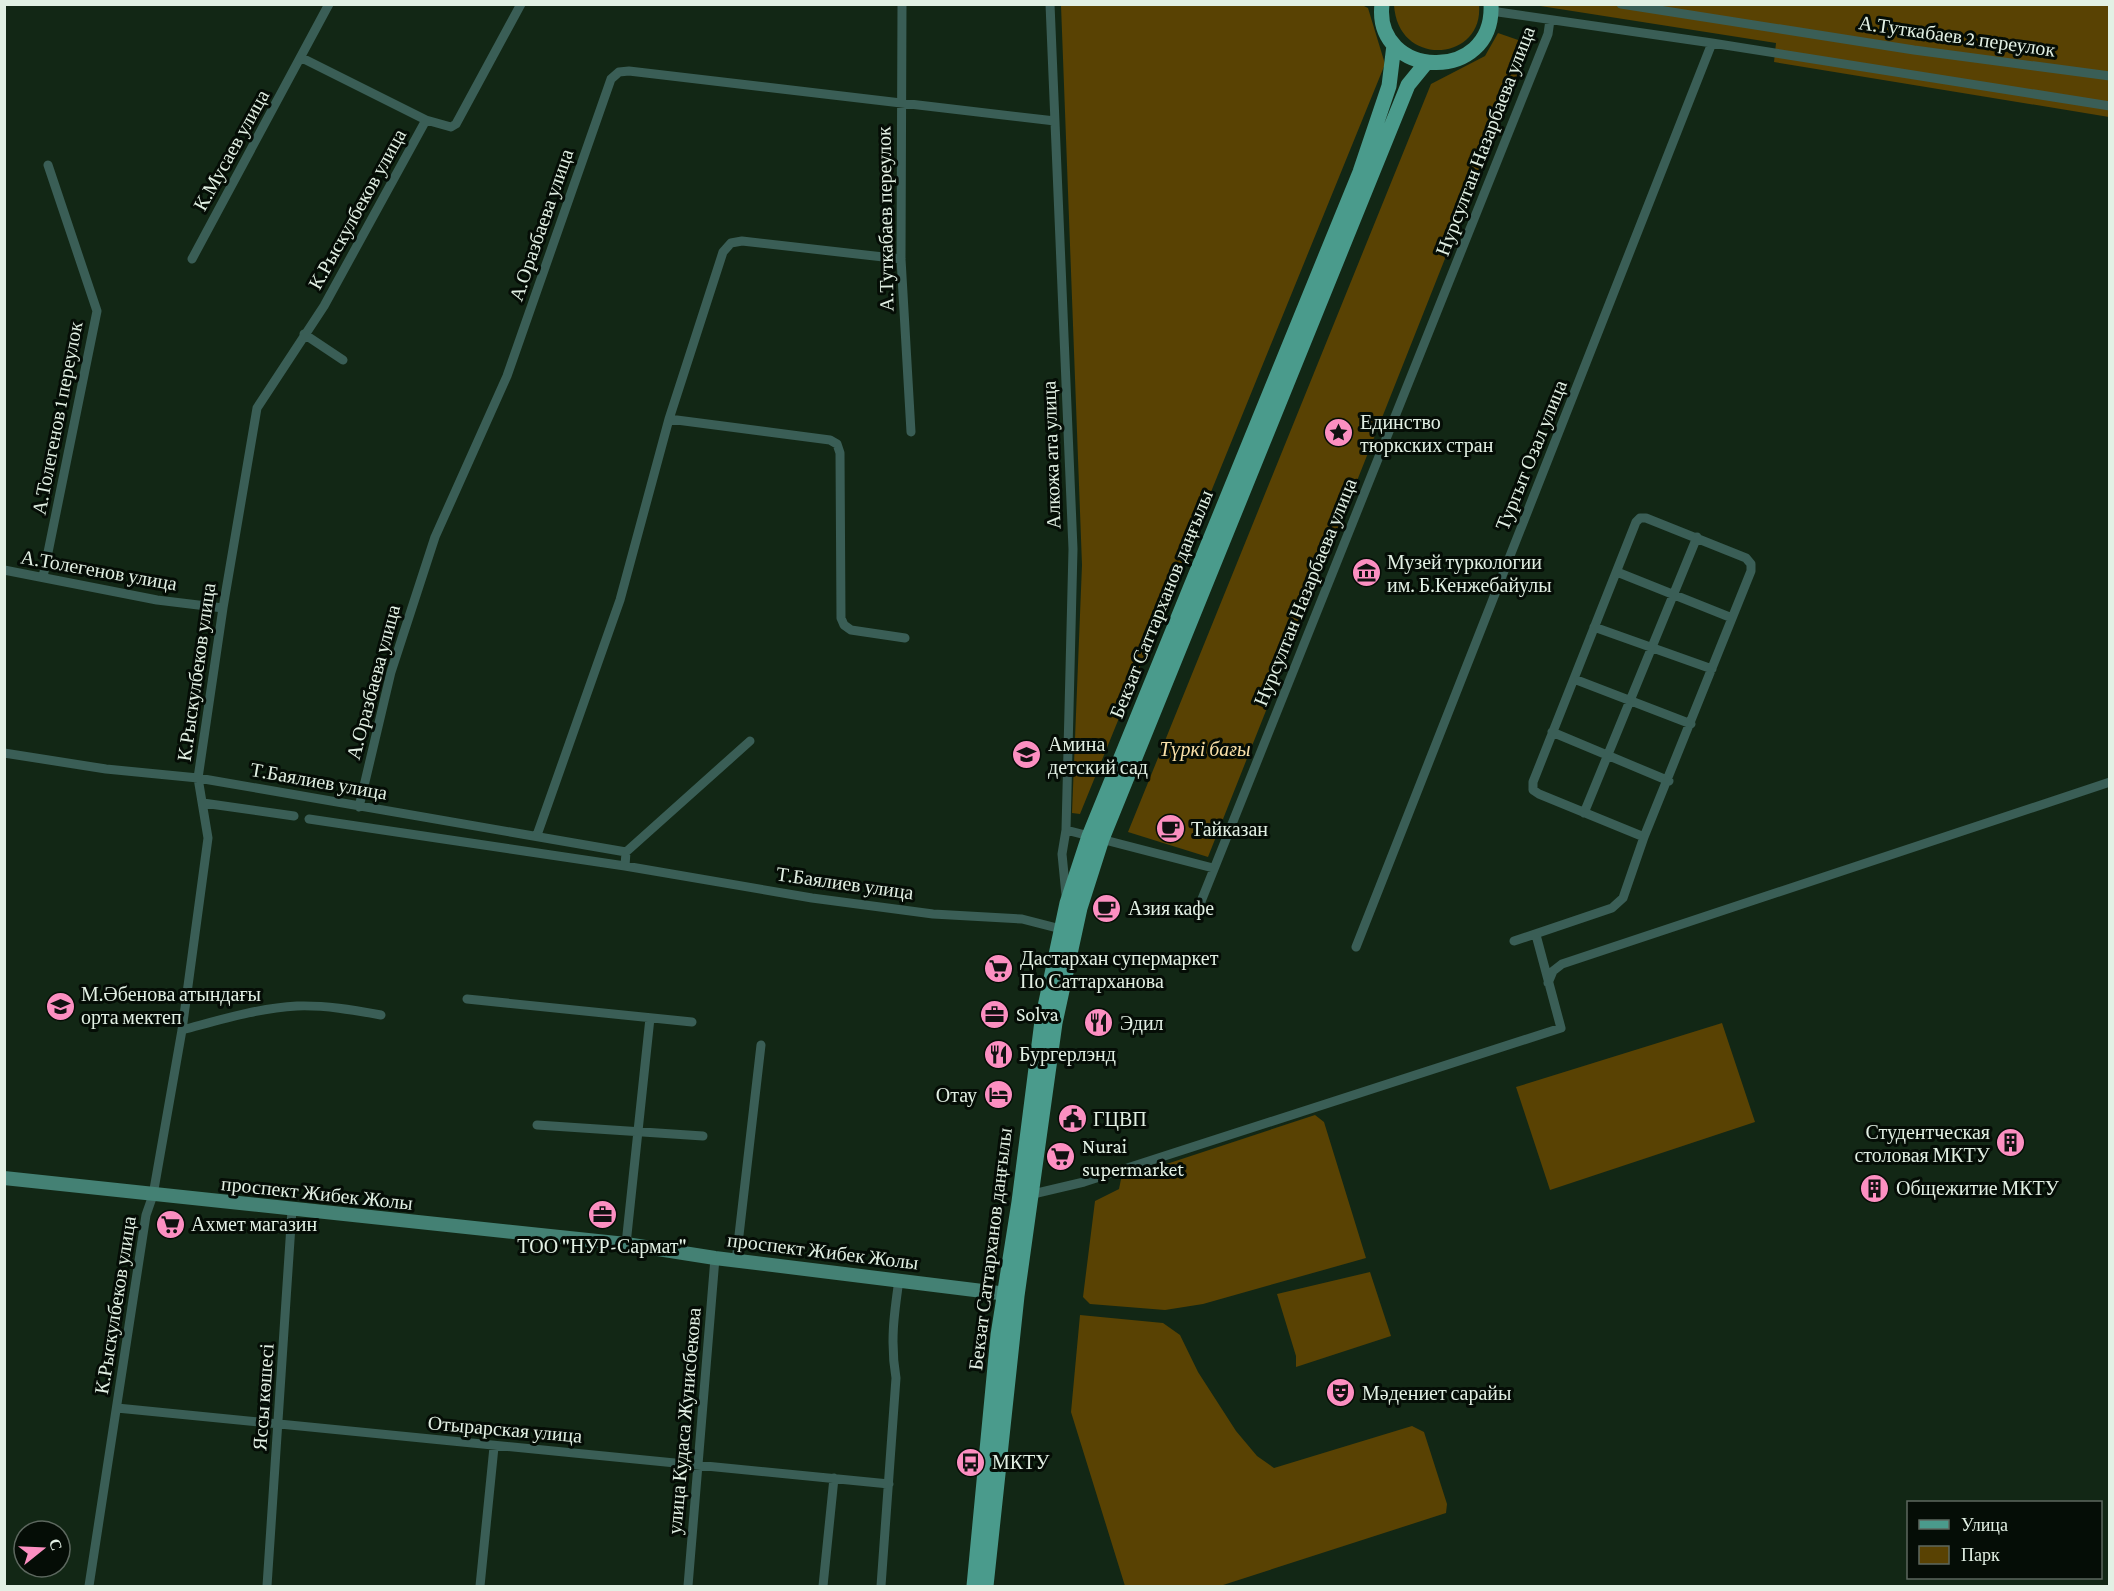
<svg xmlns="http://www.w3.org/2000/svg" width="2114" height="1591" font-family="'Crimson Pro',serif">
  <style>
    .green { fill: #594203 }
    .lines { fill: none; stroke-linecap: round; stroke-linejoin: round }
    .street { stroke: #3a5e56; stroke-width: 9 }
    .secondary { stroke: #448174; stroke-width: 14 }
    .primary { stroke: #4a9b8c; stroke-width: 15 }
    .labels { text-anchor: middle; stroke-width: 6; stroke-linejoin: round; paint-order: stroke }
    .street-label { font-size: 20px; fill: #e2f0e4; stroke: #050d06 }
    .poi-label { font-size: 20px; fill: #e2f0e4; stroke: #050d06; text-anchor: start }
    .park-label { font-size: 20px; font-style: italic; fill: #fae0a8; stroke: #050d06 }
  </style>
  <rect width="100%" height="100%" fill="#122715"/>
  <!-- green -->
  <path class="green" d="M1061 5H1362L1368 8 1385 64 1080 814 1072 813 1082 565Z
    M1394 5H1479C1484 61 1398 69 1394 5Z
    M1534 5H2109V117L1774 62 1776 43Z
    M1498 33 1530 44 1208 857 1128 832 1431 84 1485 56Z
    M1722 1023 1755 1122 1550 1190 1516 1087Z
    M1315 1115 1324 1122 1366 1258 1203 1304 1165 1310 1090 1304 1083 1297 1095 1201 1119 1189 1121 1179Z
    M1370 1272 1391 1336 1296 1367V1356L1277 1294Z
    M1080 1315 1163 1323 1180 1335 1198 1372 1236 1431 1257 1456 1274 1468 1412 1426 1424 1432 1447 1504 1446 1513 1220 1586H1125L1071 1412Z"/>
  <g class="lines">
    <!-- street -->
    <path class="street" d="M902 4 901 259 911 432
      M1050 4 1073 549 1066 830 1062 854 1066 895
      M1621 4 1914 50 2110 76
      M1491 11 1712 43 2110 106
      M302 58 426 120
      M192 259 329 4
      M304 334 343 360
      M669 419 830 440 837 444 840 453 841 618 844 625 851 630 905 638
      M4 570 157 600 223 608
      M1617 572 1732 618
      M43 577 97 311 48 165
      M1594 627 1712 669
      M1574 679 1691 724
      M1552 732 1669 781
      M4 753 106 769 198 778 626 852 625 866 812 898 933 914 1022 919 1061 929
      M203 803 294 816
      M359 807 391 672 435 537 507 376 611 79 619 72 629 71 1055 121
      M1584 813 1697 537
      M309 819 625 866
      M1066 830 1213 868
      M537 835 620 600 669 419 723 252 731 243 742 241 901 259
      M626 852 750 741
      M1198 909 1548 34 1550 20
      M1514 941 1612 908 1623 898 1644 837 1751 571V564L1746 558 1646 518H1640L1636 522 1533 782V790L1539 794 1644 837
      M1356 947 1712 43
      M1548 983 1553 971 1562 964 2110 782
      M467 999 692 1022
      M182 1030C220 1020 258 1008 297 1006 325 1005 353 1010 381 1015
      M537 1125 703 1136
      M1033 1194 1084 1182 1561 1028 1536 935
      M626 1244 650 1018
      M736 1261 761 1045
      M117 1408 889 1484
      M89 1586 146 1215 153 1195 182 1030 208 838 198 778 223 608 257 408 324 306 426 120 451 127 456 124 521 4
      M267 1586 292 1210
      M480 1586 494 1447
      M688 1586 715 1258
      M823 1586 834 1478
      M881 1586 896 1378C890 1343 894 1314 899 1280"/>
    <!-- secondary -->
    <path class="secondary" d="M4 1178 626 1244 715 1258 1015 1295"/>
    <!-- primary -->
    <path class="primary" d="M1382 4C1373 79 1495 85 1491 4
      M974 1586 998 1335 1019 1202 1042 1021 1067 903 1089 836 1360 172 1389 86 1394 45
      M986 1586 1017 1296 1055 1023 1080 908 1102 839 1408 85 1426 63"/>
  </g>
  <!-- icons -->
  <defs>
    <symbol id="sight-disc" viewBox="-11 -11 22 22"><circle r="9.5" fill="#fc8fc1" stroke="#050d06"/><path d="M0-6L1.8-2.2L6-1.7L2.9 1.2L3.7 5.4L0 3.3L-3.7 5.4L-2.9 1.2L-6-1.7L-1.8-2.2Z" fill="#111"/></symbol>
    <symbol id="museum-disc" viewBox="-11 -11 22 22"><circle r="9.5" fill="#fc8fc1" stroke="#050d06"/><path d="M0-6L6-3V-2H-6V-3ZM-5-1h2V3h-2ZM-1-1h2V3h-2ZM3-1h2V3H3ZM-6 4H6V6H-6Z" fill="#111"/></symbol>
    <symbol id="school-disc" viewBox="-11 -11 22 22"><circle r="9.5" fill="#fc8fc1" stroke="#050d06"/><path d="M0-5L7-2L0 1L-7-2ZM-4 1L0 2.5L4 1V4Q0 6-4 4Z" fill="#111"/></symbol>
    <symbol id="cafe-disc" viewBox="-11 -11 22 22"><circle r="9.5" fill="#fc8fc1" stroke="#050d06"/><path d="M-5.5-4.5H6V0H3Q3 3.5 0 3.5H-2.5Q-5.5 3.5-5.5 0ZM3-3.2v2h1.7v-2ZM-6 4.5H4V6H-6Z" fill="#111"/></symbol>
    <symbol id="supermarket-disc" viewBox="-11 -11 22 22"><circle r="9.5" fill="#fc8fc1" stroke="#050d06"/><path d="M-6-5.5h2.5l.6 2H6L4.5 2H-2.5L-4.4-4H-6ZM-1.5 3.2a1.3 1.3 0 1 0 .1 0ZM3 3.2a1.3 1.3 0 1 0 .1 0Z" fill="#111"/></symbol>
    <symbol id="office-disc" viewBox="-11 -11 22 22"><circle r="9.5" fill="#fc8fc1" stroke="#050d06"/><path d="M-6-3h4V-5.5h4V-3h4V5H-6ZM-1-4.5V-3h2v-1.5ZM-6 0V1H6V0Z" fill="#111"/></symbol>
    <symbol id="restaurant-disc" viewBox="-11 -11 22 22"><circle r="9.5" fill="#fc8fc1" stroke="#050d06"/><path d="M-5-6h1v4h1v-4h1v4h1v-4h1v5L-1.5 .5V6h-2V.5L-5-1ZM5-6V6H3V1.5H1.5Q1.5-4 5-6Z" fill="#111"/></symbol>
    <symbol id="hotel-disc" viewBox="-11 -11 22 22"><circle r="9.5" fill="#fc8fc1" stroke="#050d06"/><path d="M-6-4.5h1.5V1H6V5H4.5V3h-9V5H-6ZM-4 0a1.8 1.8 0 1 1 3.6 0ZM.5 0V-2.5h3Q6-2.5 6 0Z" fill="#111"/></symbol>
    <symbol id="civic-disc" viewBox="-11 -11 22 22"><circle r="9.5" fill="#fc8fc1" stroke="#050d06"/><path d="M-.6-6.5H3V-4.5H.6V-3L4-1V1h2V6H-6V1h2V-1L-.6-3ZM-1.2 2.5V6h2.4V2.5Z" fill="#111"/></symbol>
    <symbol id="building-disc" viewBox="-11 -11 22 22"><circle r="9.5" fill="#fc8fc1" stroke="#050d06"/><path d="M-4-6H4V6H1V3H-1V6H-4ZM-2.5-4.3h1.7v1.8h-1.7ZM.8-4.3h1.7v1.8H.8ZM-2.5-1h1.7V.8h-1.7ZM.8-1h1.7V.8H.8Z" fill="#111"/></symbol>
    <symbol id="theatre-disc" viewBox="-11 -11 22 22"><circle r="9.5" fill="#fc8fc1" stroke="#050d06"/><path d="M-5-5.5Q0-4 5-5.5V0Q5 5 0 6Q-5 5-5 0ZM-3.3-2.5H-1v1.5H-3.3ZM1-2.5H3.3v1.5H1ZM-2.8 1Q0 5.5 2.8 1Z" fill="#111"/></symbol>
    <symbol id="bus-disc" viewBox="-11 -11 22 22"><circle r="9.5" fill="#fc8fc1" stroke="#050d06"/><path d="M-5-6H5V4H4V6H2V4H-2V6H-4V4H-5ZM-3.5-4V0h7V-4ZM-3.5 1.2v1.5H-2V1.2ZM2 1.2v1.5H3.5V1.2Z" fill="#111"/></symbol>
  </defs>
  <g fill-rule="evenodd">
    <use href="#sight-disc" x="1322" y="416" width="33" height="33"/>
    <use href="#museum-disc" x="1350" y="556" width="33" height="33"/>
    <use href="#school-disc" x="1010" y="738" width="33" height="33"/>
    <use href="#cafe-disc" x="1154" y="812" width="33" height="33"/>
    <use href="#cafe-disc" x="1090" y="892" width="33" height="33"/>
    <use href="#supermarket-disc" x="982" y="952" width="33" height="33"/>
    <use href="#school-disc" x="44" y="990" width="33" height="33"/>
    <use href="#office-disc" x="978" y="998" width="33" height="33"/>
    <use href="#restaurant-disc" x="1082" y="1006" width="33" height="33"/>
    <use href="#restaurant-disc" x="982" y="1038" width="33" height="33"/>
    <use href="#hotel-disc" x="982" y="1078" width="33" height="33"/>
    <use href="#civic-disc" x="1056" y="1102" width="33" height="33"/>
    <use href="#building-disc" x="1994" y="1126" width="33" height="33"/>
    <use href="#supermarket-disc" x="1044" y="1140" width="33" height="33"/>
    <use href="#building-disc" x="1858" y="1172" width="33" height="33"/>
    <use href="#office-disc" x="586" y="1198" width="33" height="33"/>
    <use href="#supermarket-disc" x="154" y="1208" width="33" height="33"/>
    <use href="#theatre-disc" x="1324" y="1376" width="33" height="33"/>
    <use href="#bus-disc" x="954" y="1446" width="33" height="33"/>
  </g>
  <g class="labels">
    <!-- street labels -->
    <g class="street-label">
      <text transform="translate(1957 36) rotate(8)" y="7">А.Туткабаев 2 переулок</text>
      <text transform="translate(1485 141) rotate(-69)" y="7">Нурсултан Назарбаева улица</text>
      <text transform="translate(231 150) rotate(-61)" y="7">К.Мусаев улица</text>
      <text transform="translate(357 209) rotate(-61)" y="7">К.Рыскулбеков улица</text>
      <text transform="translate(885 219) rotate(-91)" y="7">А.Туткабаев переулок</text>
      <text transform="translate(541 225) rotate(-71)" y="7">А.Оразбаева улица</text>
      <text transform="translate(57 418) rotate(-79)" y="7">А.Толегенов 1 переулок</text>
      <text transform="translate(1051 455) rotate(-92)" y="7">Алкожа ата улица</text>
      <text transform="translate(1531 455) rotate(-68)" y="7">Тургыт Озал улица</text>
      <text transform="translate(99 570) rotate(10)" y="7">А.Толегенов улица</text>
      <text transform="translate(1305 592) rotate(-68)" y="7">Нурсултан Назарбаева улица</text>
      <text transform="translate(1161 604) rotate(-68)" y="7">Бекзат Саттарханов даңғылы</text>
      <text transform="translate(196 672) rotate(-82)" y="7">К.Рыскулбеков улица</text>
      <text transform="translate(373 682) rotate(-75)" y="7">А.Оразбаева улица</text>
      <text transform="translate(319 781) rotate(10)" y="7">Т.Баялиев улица</text>
      <text transform="translate(845 883) rotate(8)" y="7">Т.Баялиев улица</text>
      <text transform="translate(317 1193) rotate(6)" y="7">проспект Жибек Жолы</text>
      <text transform="translate(990 1249) rotate(-83)" y="7">Бекзат Саттарханов даңғылы</text>
      <text transform="translate(823 1251) rotate(7)" y="7">проспект Жибек Жолы</text>
      <text transform="translate(115 1305) rotate(-81)" y="7">К.Рыскулбеков улица</text>
      <text transform="translate(263 1397) rotate(-86)" y="7">Яссы көшесі</text>
      <text transform="translate(684 1421) rotate(-85)" y="7">улица Кудаса Жунисбекова</text>
      <text transform="translate(505 1429) rotate(5)" y="7">Отырарская улица</text>
    </g>
    <!-- poi labels -->
    <g class="poi-label">
      <text x="1360" y="429">Единство<tspan x="1360" dy="23">тюркских стран</tspan></text>
      <text x="1387" y="569">Музей туркологии<tspan x="1387" dy="23">им. Б.Кенжебайулы</tspan></text>
      <text x="1048" y="751">Амина<tspan x="1048" dy="23">детский сад</tspan></text>
      <text x="1191" y="836">Тайказан</text>
      <text x="1128" y="915">Азия кафе</text>
      <text x="1020" y="965">Дастархан супермаркет<tspan x="1020" dy="23">По Саттарханова</tspan></text>
      <text x="81" y="1001">М.Әбенова атындағы<tspan x="81" dy="23">орта мектеп</tspan></text>
      <text x="1016" y="1021">Solva</text>
      <text x="1120" y="1030">Эдил</text>
      <text x="1019" y="1061">Бургерлэнд</text>
      <text x="977" y="1102" text-anchor="end">Отау</text>
      <text x="1093" y="1126">ГЦВП</text>
      <text x="1990" y="1139" text-anchor="end">Студентческая<tspan x="1990" dy="23">столовая МКТУ</tspan></text>
      <text x="1082" y="1153">Nurai<tspan x="1082" dy="23">supermarket</tspan></text>
      <text x="1896" y="1195">Общежитие МКТУ</text>
      <text x="191" y="1231">Ахмет магазин</text>
      <text x="602" y="1253" text-anchor="middle">ТОО "НУР-Сармат"</text>
      <text x="1362" y="1400">Мәдениет сарайы</text>
      <text x="992" y="1469">МКТУ</text>
    </g>
    <!-- park labels -->
    <g class="park-label">
      <text x="1205" y="756">Түркі бағы</text>
    </g>
  </g>
  <!-- border -->
  <rect width="2114" height="1591" fill="none" stroke="#e2f0e4" stroke-width="12"/>
  <!-- legend -->
  <rect x="1907" y="1501" width="195" height="78" fill="#050d06" stroke="#5d685f" stroke-width="1.5"/>
  <rect x="1919" y="1520" width="30" height="9" fill="#4a9b8c" stroke="#5d685f" stroke-width="1.5"/>
  <text x="1961" y="1531" font-size="18" fill="#e2f0e4">Улица</text>
  <rect x="1919" y="1546" width="30" height="18" fill="#594203" stroke="#5d685f" stroke-width="1.5"/>
  <text x="1961" y="1561" font-size="18" fill="#e2f0e4">Парк</text>
  <!-- north arrow -->
  <g transform="translate(42 1549) rotate(72)"><circle r="28" fill="#050d06" stroke="#5d685f" stroke-width="1.5"/>
  <path d="M0-4.5L10 22L0 15L-10 22Z" fill="#fc8fc1"/>
  <text y="-9" font-size="16" font-weight="bold" text-anchor="middle" fill="#e2f0e4">С</text>
  </g>
</svg>
